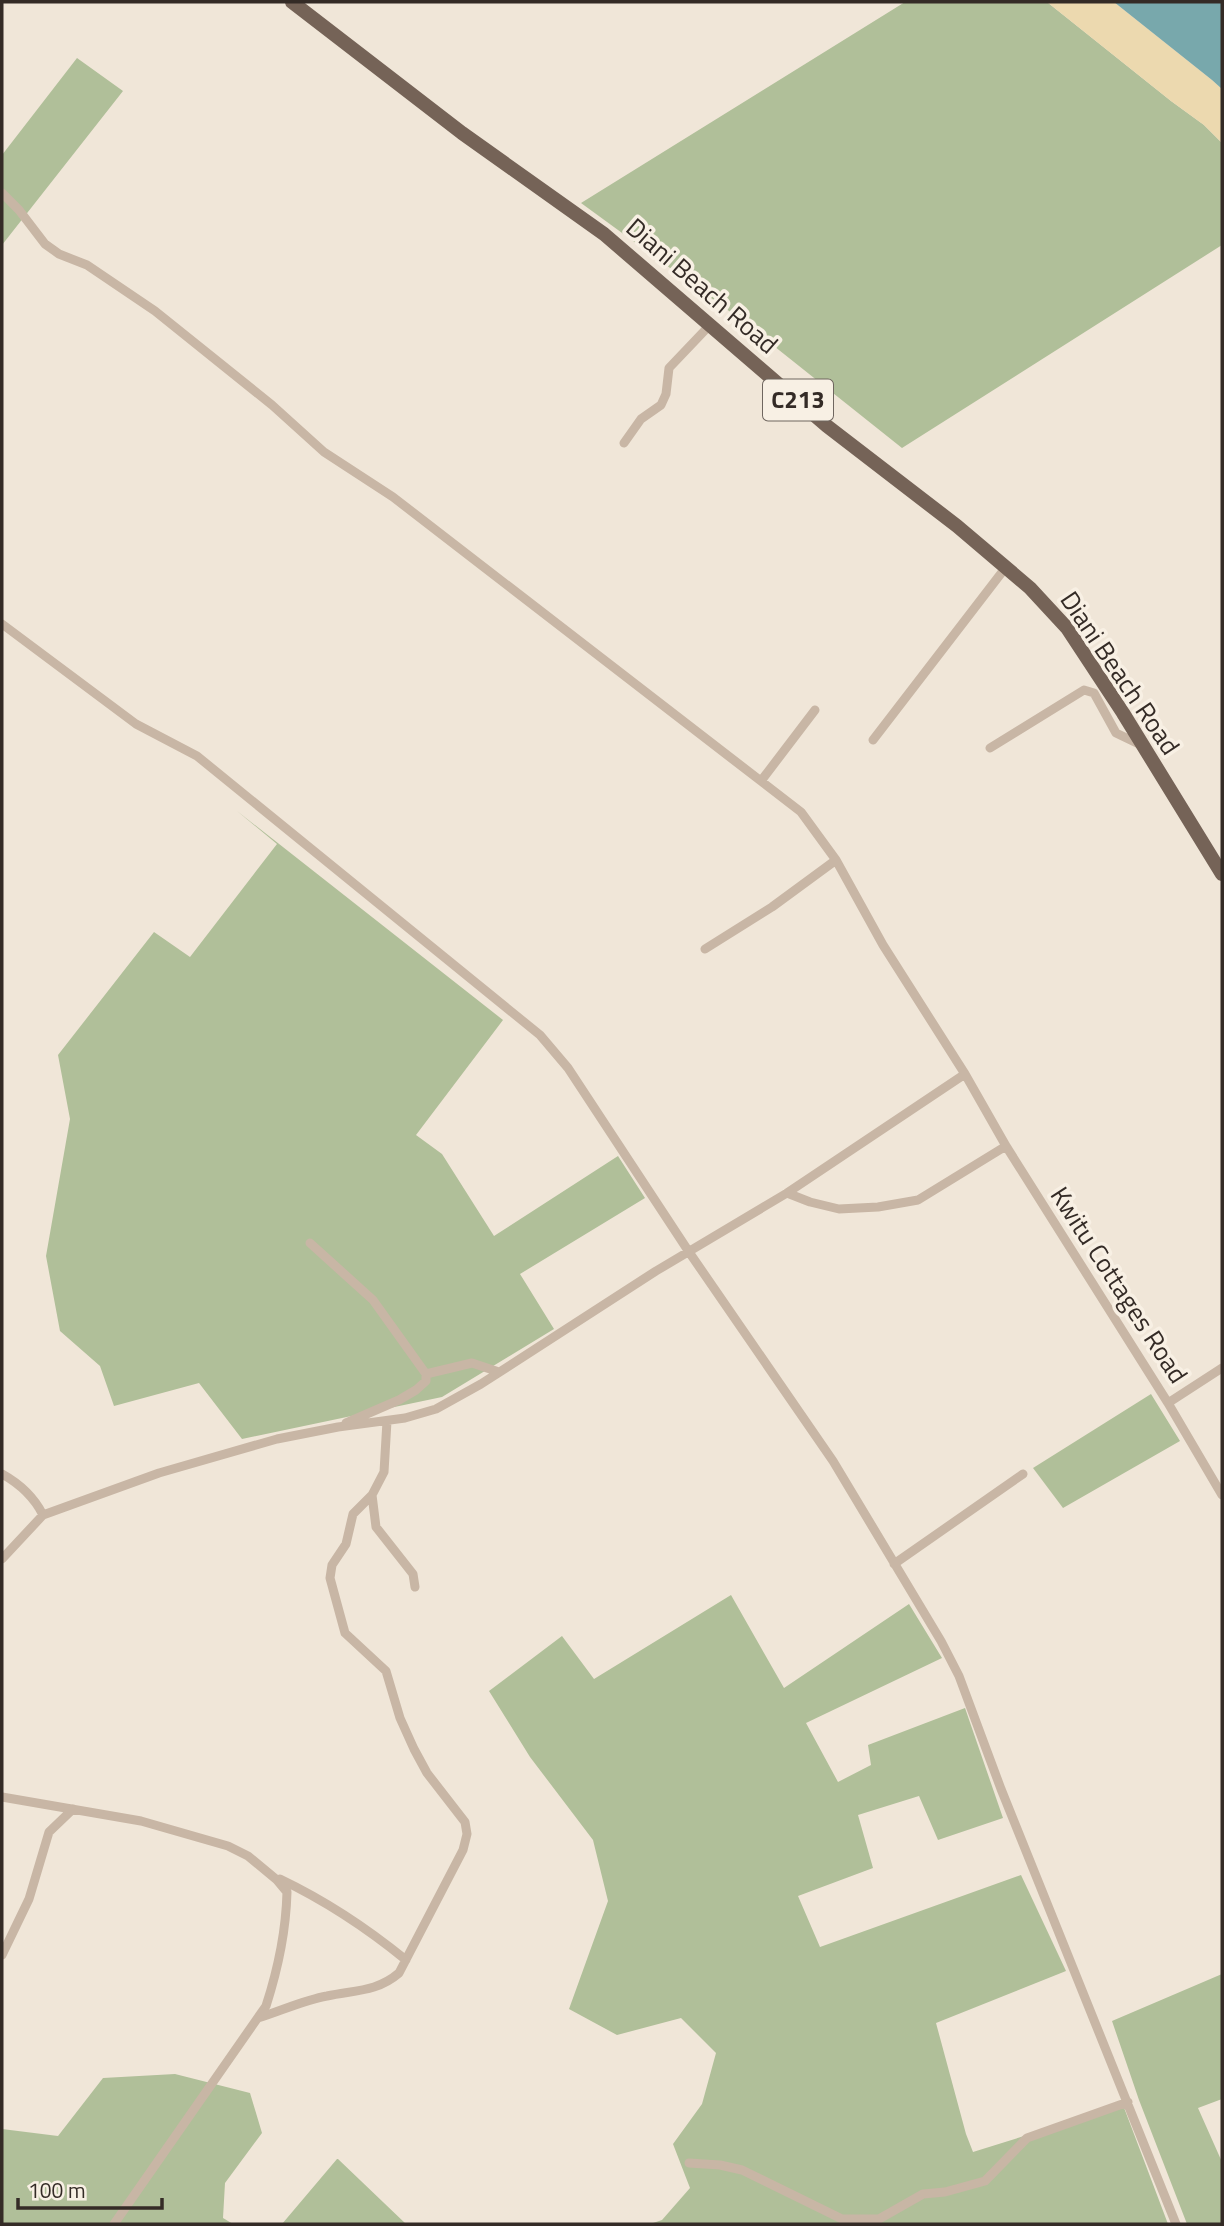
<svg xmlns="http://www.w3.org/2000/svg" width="1224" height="2226" font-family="'Titillium Web',sans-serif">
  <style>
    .green { fill: #b0bf99 }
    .sand { fill: #ecd9af }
    .water { fill: #78a8ac }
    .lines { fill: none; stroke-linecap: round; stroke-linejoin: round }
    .minor { stroke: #c8b6a5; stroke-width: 9 }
    .primary { stroke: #756357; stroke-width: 14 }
    .labels { text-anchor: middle; stroke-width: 7; stroke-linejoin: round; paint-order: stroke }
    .shield { fill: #f8f0e4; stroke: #6f665f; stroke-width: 2 }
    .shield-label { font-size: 24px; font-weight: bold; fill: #342b26 }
    .street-label { font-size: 26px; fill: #342b26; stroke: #f8f0e4 }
  </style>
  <rect width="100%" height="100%" fill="#f0e6d8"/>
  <!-- green -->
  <path class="green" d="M905 2H1047L1171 101 1204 125 1222 143V245L902 448 740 319 581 203Z
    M77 58 123 91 2 245V155Z
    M237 811 503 1020 416 1135 442 1154 494 1236 618 1156 645 1198 520 1274 554 1329 442 1397 242 1439 199 1383 114 1406 100 1366 60 1331 46 1256 70 1119 58 1055 154 932 190 957 277 844Z
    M1151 1394 1180 1441 1063 1508 1033 1468Z
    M731 1595 784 1688 909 1604 942 1658 806 1723 838 1782 871 1765 868 1745 965 1708 1003 1818 938 1840 919 1796 858 1815 873 1868 798 1896 820 1947 1021 1875 1066 1971 936 2023 966 2134 973 2152 1123 2105 1168 2224H650L662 2220 690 2188 673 2144 702 2104 716 2053 681 2018 617 2035 569 2009 608 1901 593 1840 530 1757 489 1691 562 1636 594 1679Z
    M1222 1974V2099L1198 2108 1222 2162V2224H1187L1139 2100 1112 2021Z
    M175 2074 250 2093 262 2133 225 2183 223 2218 233 2224H2V2129L58 2136 103 2078Z
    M337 2159H338L406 2224H282Z"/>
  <!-- sand -->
  <path class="sand" d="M1047 2H1114L1212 80 1222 89V143L1204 125 1171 101Z"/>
  <!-- water -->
  <path class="water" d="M1114 2H1222V89L1212 80Z"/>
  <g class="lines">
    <!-- minor -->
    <path class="minor" d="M2 193 19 210 45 244 59 254 87 265 155 311 272 405 324 452 393 497 801 812 836 860 883 945 965 1074 1006 1146
      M624 443 641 419 661 405 666 394 669 368 709 326
      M2 624 136 724 197 756 540 1035 568 1068 689 1252 833 1461 941 1641 959 1676 1001 1789 1176 2224
      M873 740 1006 567
      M990 748 1084 690 1094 693 1116 733 1141 745
      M761 781 815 710
      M705 949 772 907 836 860
      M787 1193 965 1074
      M310 1243 373 1300 426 1374V1381L416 1390 399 1400 346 1423
      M426 1374 472 1363 499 1372
      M1168 1403 1222 1495
      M2 1474C20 1484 34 1497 43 1515
      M372 1495 376 1527 413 1574 415 1587
      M2 1559 43 1515 159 1473 277 1439 338 1427 405 1418 436 1409 481 1384 656 1271 787 1193 810 1202 839 1209 878 1207 918 1200 1006 1146 1168 1403 1222 1368
      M894 1564 1023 1474
      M2 1797 141 1821 228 1846 248 1856 277 1880 287 1892C286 1931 278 1969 266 2006L114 2224
      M280 1879C324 1900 368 1929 406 1960
      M2 1955 29 1899 49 1832 73 1809
      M258 2018C281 2011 304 2000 327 1996 354 1990 377 1992 399 1973L463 1850 467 1834 465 1822 427 1773 414 1749 400 1718 386 1671 345 1633 330 1578 332 1565 346 1544 353 1514 372 1495 384 1472 387 1421
      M689 2163 720 2165 742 2170 842 2219H879L923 2194 945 2192 985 2181 1027 2138 1128 2102"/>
    <!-- primary -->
    <path class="primary" d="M292 2 462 133 604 234 827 426 957 526 1030 588 1067 628 1123 713 1222 874"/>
  </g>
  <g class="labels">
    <!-- shield labels -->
    <rect class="shield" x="763" y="379.5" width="70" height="41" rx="5"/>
    <g class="shield-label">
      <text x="798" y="408">C213</text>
    </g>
    <!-- street labels -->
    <g class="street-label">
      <text transform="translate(702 286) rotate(41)" y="9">Diani Beach Road</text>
      <text transform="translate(1120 673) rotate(56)" y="9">Diani Beach Road</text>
      <text transform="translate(1119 1285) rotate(57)" y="9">Kwitu Cottages Road</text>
    </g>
  </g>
  <!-- border -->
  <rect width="1224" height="2226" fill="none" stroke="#342b26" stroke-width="7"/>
  <!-- scale -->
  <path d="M18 2198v10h144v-10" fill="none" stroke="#342b26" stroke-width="3.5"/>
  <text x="28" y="2198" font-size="21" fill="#342b26" stroke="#f8f0e4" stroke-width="5" paint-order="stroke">100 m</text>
</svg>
